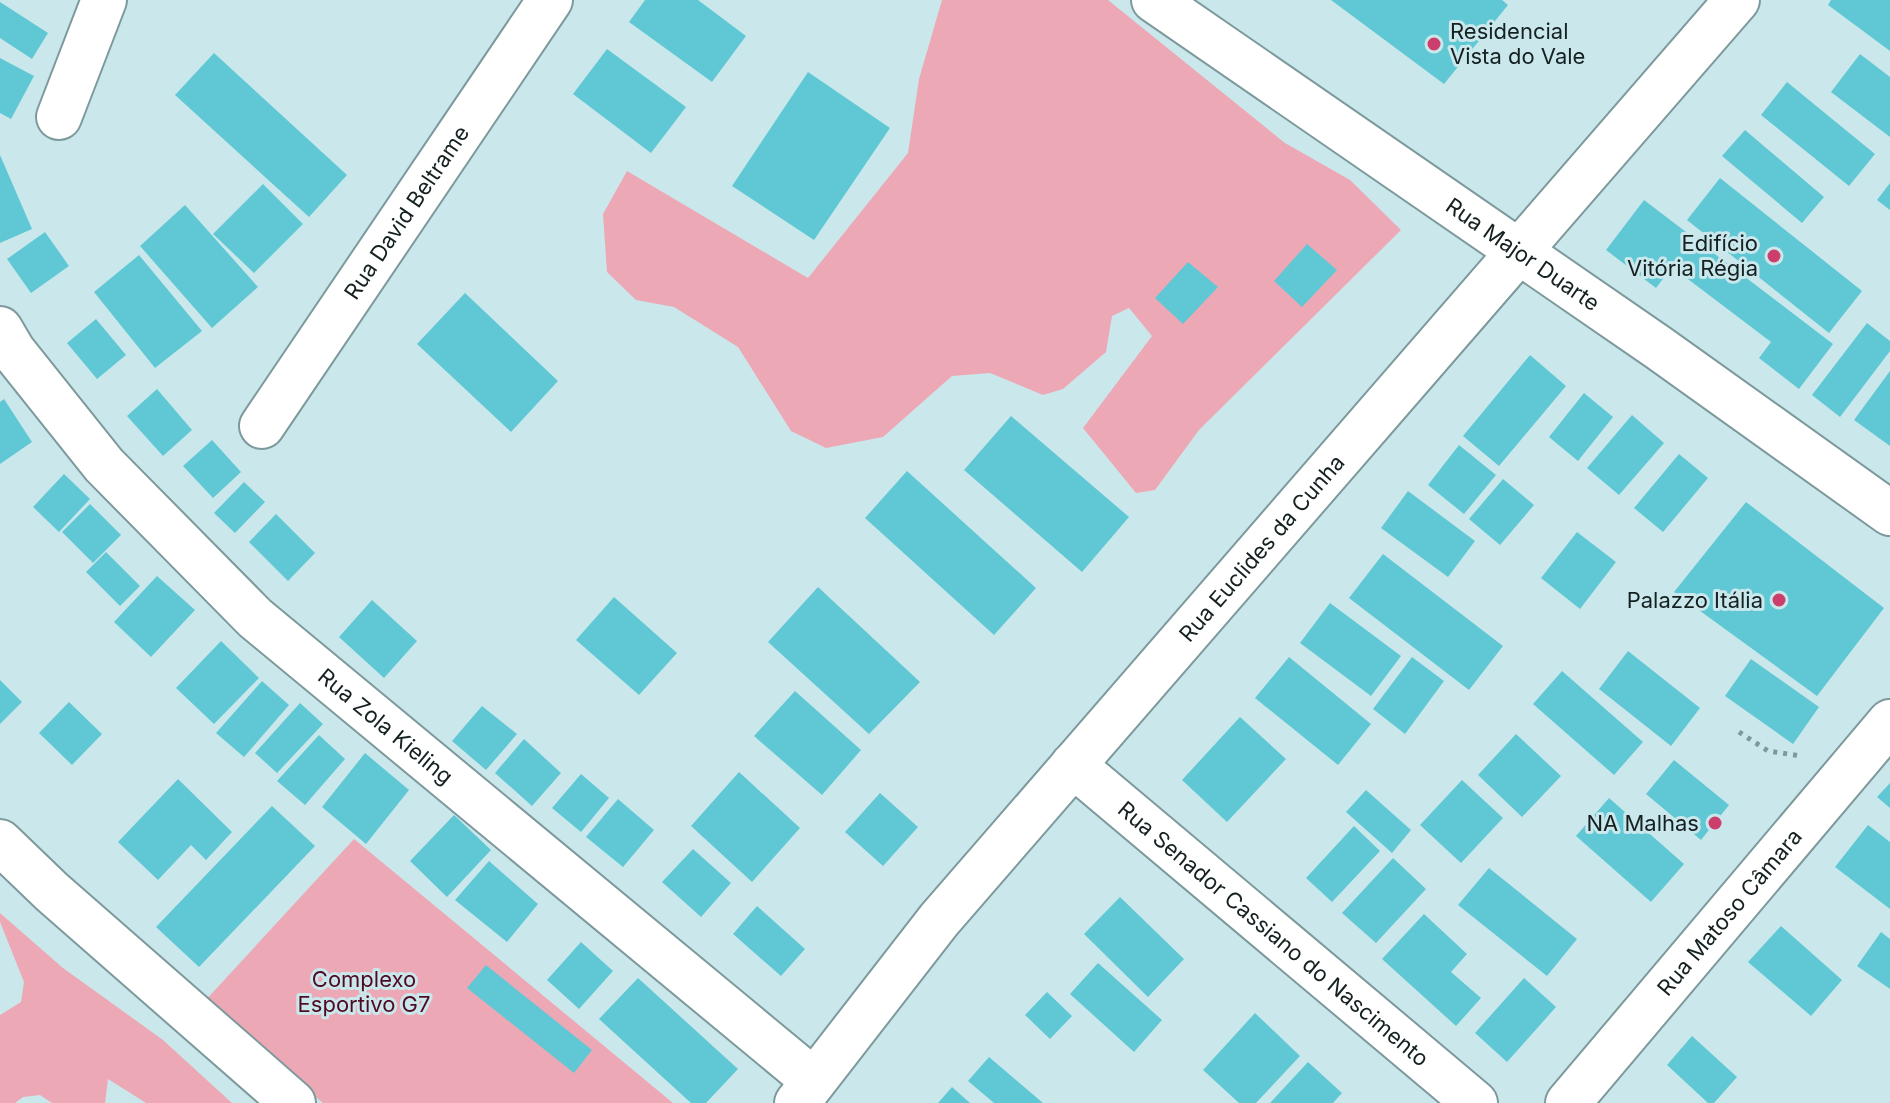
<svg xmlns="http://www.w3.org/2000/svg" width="1890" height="1103" font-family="Inter,sans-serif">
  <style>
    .green { fill: #eda8b6 }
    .building { fill: #60c8d5 }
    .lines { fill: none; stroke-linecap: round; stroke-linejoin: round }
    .minor-casing { stroke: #7d999c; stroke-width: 48 }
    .major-casing { stroke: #7d999c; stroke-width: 48 }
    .path { stroke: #81989a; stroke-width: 5; stroke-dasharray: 4 6; stroke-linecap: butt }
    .minor { stroke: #fff; stroke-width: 44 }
    .major { stroke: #fff; stroke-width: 44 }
    .poi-dot { fill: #cc3e6c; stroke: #cae8eb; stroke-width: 3 }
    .labels { text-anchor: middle; stroke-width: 6; stroke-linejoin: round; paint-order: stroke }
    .poi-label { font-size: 22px; fill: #152021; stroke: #cae8eb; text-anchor: end }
    .street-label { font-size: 22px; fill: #152021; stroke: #cae8eb }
    .park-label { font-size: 22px; fill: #500a23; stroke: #cae8eb }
  </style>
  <rect width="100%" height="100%" fill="#cae8eb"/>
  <!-- green -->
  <path class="green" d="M942 0H1108L1285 143 1350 180 1401 230 1199 430 1155 490 1136 493 1083 428 1152 336 1129 308 1112 316 1106 352 1063 389 1043 395 990 373 952 376 883 437 826 448 791 431 738 347 674 307 636 300 607 272 603 214 627 171 808 278 908 153 919 79Z
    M354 839 673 1103H323L203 1003Z
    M0 913 63 968 163 1040 232 1103H146L108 1079 105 1103H52L40 1095 23 1097 15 1103H0V1015L21 1002 24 982 0 922Z"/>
  <!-- building -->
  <path class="building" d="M645 0H698L746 36 712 82 629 22Z
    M1331 0H1502L1508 5 1444 84Z
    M1831 0H1890V51L1828 5Z
    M0 2 48 33 32 59 0 38Z
    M607 49 686 107 651 153 573 94Z
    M214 53 347 175 309 217 175 95Z
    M1860 54 1890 77V137L1831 92Z
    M0 58 34 76 11 119 0 113Z
    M808 72 890 128 814 240 732 186Z
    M1787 82 1875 154 1849 186 1761 115Z
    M1745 130 1824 197 1802 223 1722 156Z
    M0 155 32 229 0 243Z
    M1720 178 1862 291 1829 333 1687 220Z
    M1890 183V210L1877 200Z
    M263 184 303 224 254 273 213 234Z
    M1644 200 1833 344 1799 389 1759 358 1771 342 1672 267 1656 288 1606 250Z
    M185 205 258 287 212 328 140 246Z
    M45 232 69 266 31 293 7 259Z
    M1307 244 1337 270 1302 307 1274 281Z
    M139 255 202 331 155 368 94 292Z
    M1188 262 1218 287 1183 324 1155 298Z
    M465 293 558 381 511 432 417 344Z
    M96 319 126 355 97 379 67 343Z
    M1867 323 1890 341V351L1840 417 1812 395Z
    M1530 355 1566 386 1499 466 1463 436Z
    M1890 371V446L1854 420Z
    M157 389 192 430 163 456 127 416Z
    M1584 393 1613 417 1578 461 1549 437Z
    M4 399 32 442 0 464V402Z
    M1632 415 1664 443 1619 495 1587 468Z
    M1011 416 1129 517 1082 572 964 470Z
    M212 440 241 472 213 498 183 466Z
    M1459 445 1496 475 1464 514 1428 485Z
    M1679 454 1708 478 1663 532 1634 508Z
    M907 471 1036 588 994 635 865 518Z
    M64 474 90 499 59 532 33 507Z
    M1503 479 1534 505 1500 545 1469 519Z
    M244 482 265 502 235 533 214 513Z
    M1408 491 1475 541 1448 577 1381 528Z
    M1746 502 1884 608 1817 696 1674 592Z
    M90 504 121 535 93 563 62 532Z
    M276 514 315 553 288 581 249 542Z
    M1577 532 1616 562 1580 609 1541 578Z
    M106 552 140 586 120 606 86 572Z
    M1383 554 1503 646 1469 690 1349 598Z
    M157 576 195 610 151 657 114 622Z
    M818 587 920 682 869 734 768 642Z
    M614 597 677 653 639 695 576 640Z
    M372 600 417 641 384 678 339 637Z
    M1330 603 1401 656 1371 696 1300 643Z
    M221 641 259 678 214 724 176 688Z
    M1628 651 1700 708 1671 746 1599 689Z
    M1289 657 1371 724 1338 765 1255 698Z
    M1412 657 1444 681 1405 734 1373 709Z
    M1751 659 1819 707 1793 744 1725 696Z
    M1562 671 1643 742 1614 775 1533 704Z
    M0 680 22 702 0 724Z
    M262 681 289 705 244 757 216 733Z
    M795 691 861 750 822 795 754 736Z
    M69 702 102 734 72 765 39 733Z
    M300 703 323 724 277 773 255 753Z
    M482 706 517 734 486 770 452 741Z
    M1240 717 1286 759 1227 822 1182 780Z
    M1516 734 1561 776 1522 817 1478 775Z
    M319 735 345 759 305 805 277 781Z
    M524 739 561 773 532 806 495 773Z
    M365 753 409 790 366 844 322 807Z
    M1674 760 1729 805 1701 840 1646 794Z
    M739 772 800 828 752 882 691 826Z
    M581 774 609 798 581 832 552 808Z
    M178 779 232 832 206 860 191 845 158 880 118 842Z
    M1462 780 1503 818 1461 863 1420 825Z
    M1890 783V808L1877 797Z
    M1366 790 1411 830 1392 853 1346 812Z
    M880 793 918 827 883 866 845 832Z
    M1609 798 1684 864 1651 902 1576 836Z
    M618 799 654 830 623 867 586 837Z
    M272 806 315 846 199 967 156 927Z
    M454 815 491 850 447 897 410 861Z
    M1868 825 1890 842V909L1835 867Z
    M1354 826 1380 851 1332 902 1306 878Z
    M693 849 731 883 701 917 662 882Z
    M1393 858 1426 889 1376 943 1342 913Z
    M489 861 538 904 507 942 455 900Z
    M1489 868 1577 939 1547 976 1458 905Z
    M1120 897 1184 959 1148 997 1084 934Z
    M757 906 805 949 781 976 733 934Z
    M1424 914 1467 954 1451 972 1481 998 1456 1026 1382 959Z
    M1781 926 1842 980 1811 1016 1748 962Z
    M1881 932 1890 939V989L1857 966Z
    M581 942 613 971 579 1009 547 980Z
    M1098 963 1162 1020 1134 1052 1070 994Z
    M486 965 592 1050 574 1073 467 988Z
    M638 978 738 1069 706 1103H691L599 1019Z
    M1524 978 1556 1007 1507 1062 1475 1033Z
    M1047 992 1072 1016 1050 1039 1025 1015Z
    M1255 1013 1300 1056 1256 1103H1239L1203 1070Z
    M1692 1036 1737 1077 1714 1103H1708L1667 1065Z
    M989 1057 1043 1103H994L968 1081Z
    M1308 1062 1342 1093 1333 1103H1270Z
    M952 1087 970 1103H938Z"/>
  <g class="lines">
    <defs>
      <g id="minor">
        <path id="s1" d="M1154 0 1659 348 1890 513"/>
        <path d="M59 117 104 0"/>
        <path id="s2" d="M0 329 13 351 104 465 255 618 813 1080"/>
        <path id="s3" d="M262 426 550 0"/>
        <path id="s4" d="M1073 765 1475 1103"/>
        <path d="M0 842 52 892 293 1103"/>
        <path id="s5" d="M1568 1103 1890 722"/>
      </g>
      <g id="major">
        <path id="s6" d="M797 1103 939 920 1737 0"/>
      </g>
    </defs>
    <!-- minor casing -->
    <use href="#minor" class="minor-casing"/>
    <!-- major casing -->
    <use href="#major" class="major-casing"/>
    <!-- path -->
    <path class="path" d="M1739 732 1768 751 1801 756"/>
    <!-- minor -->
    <use href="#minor" class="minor"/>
    <!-- major -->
    <use href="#major" class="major"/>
  </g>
  <!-- markers -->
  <g class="poi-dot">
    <circle cx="1434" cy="44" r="8"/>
    <circle cx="1774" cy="256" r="8"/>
    <circle cx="1779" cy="600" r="8"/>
    <circle cx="1715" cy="823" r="8"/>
  </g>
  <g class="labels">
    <!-- poi labels -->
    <g class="poi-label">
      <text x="1450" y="39" text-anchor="start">Residencial<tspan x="1450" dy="25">Vista do Vale</tspan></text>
      <text x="1758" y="251">Edifício<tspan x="1758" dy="25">Vitória Régia</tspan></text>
      <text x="1763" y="608">Palazzo Itália</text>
      <text x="1699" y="831">NA Malhas</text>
    </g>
    <!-- street labels -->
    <g class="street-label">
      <text dy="8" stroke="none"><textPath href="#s3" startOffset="258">Rua David Beltrame</textPath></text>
      <text dy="8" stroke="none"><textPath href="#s1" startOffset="448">Rua Major Duarte</textPath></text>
      <text dy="8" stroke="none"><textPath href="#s6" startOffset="724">Rua Euclides da Cunha</textPath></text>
      <text dy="8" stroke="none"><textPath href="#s2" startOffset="556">Rua Zola Kieling</textPath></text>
      <text dy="8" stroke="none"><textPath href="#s5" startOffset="250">Rua Matoso Câmara</textPath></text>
      <text dy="8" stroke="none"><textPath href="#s4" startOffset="262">Rua Senador Cassiano do Nascimento</textPath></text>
    </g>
    <!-- park labels -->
    <g class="park-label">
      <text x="364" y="987">Complexo<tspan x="364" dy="25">Esportivo G7</tspan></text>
    </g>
  </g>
</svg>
